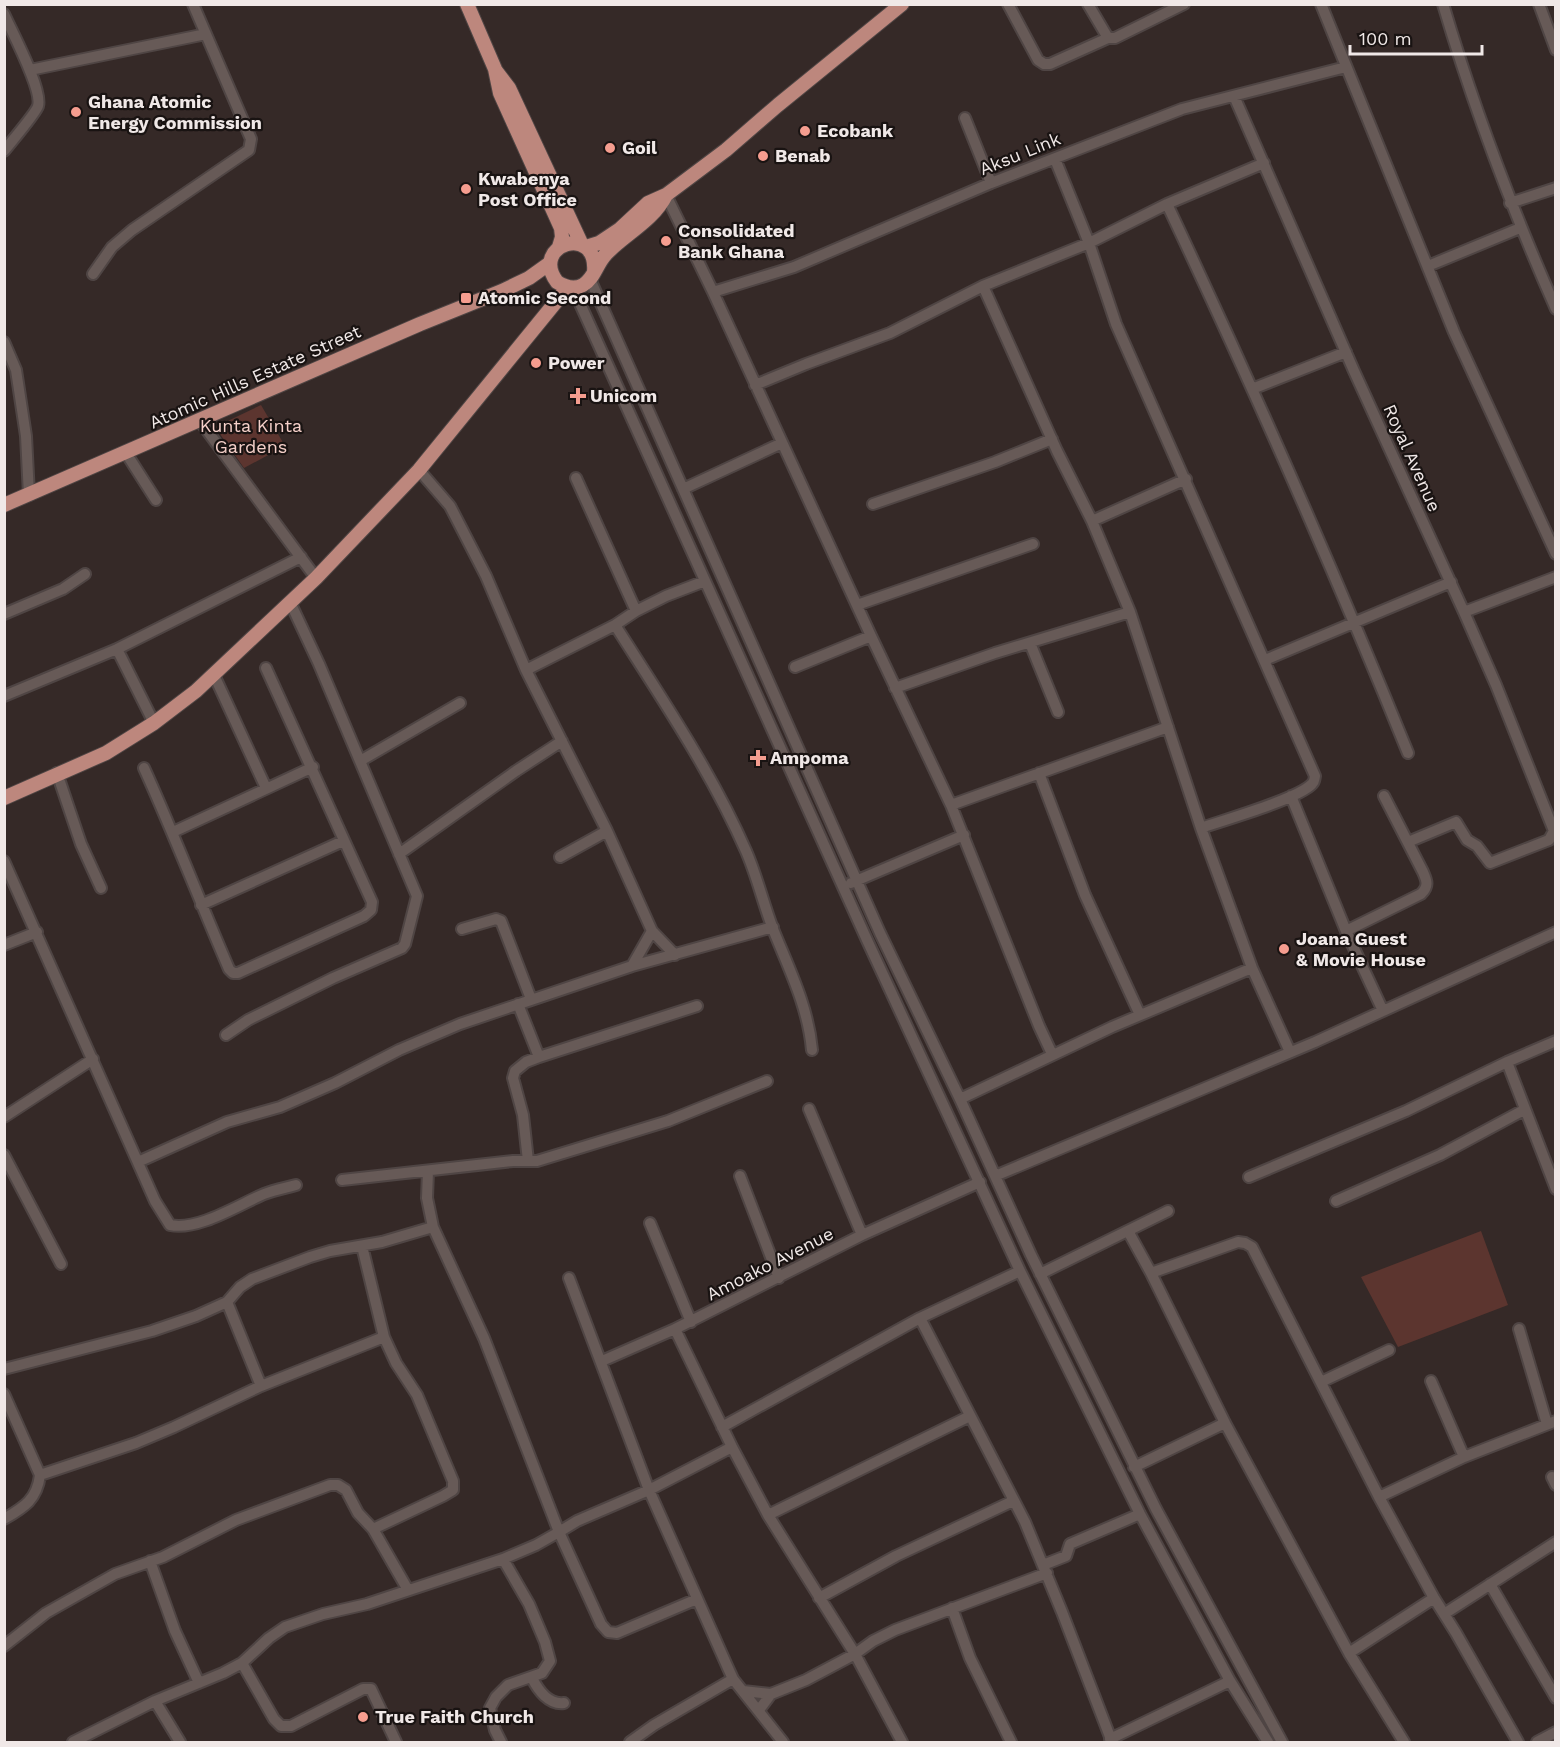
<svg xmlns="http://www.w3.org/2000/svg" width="1560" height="1747" font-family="'Work Sans',sans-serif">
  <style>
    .green { fill: #5c352f }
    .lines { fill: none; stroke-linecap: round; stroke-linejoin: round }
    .minor-casing { stroke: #4f4544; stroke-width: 14 }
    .major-casing { stroke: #4f4544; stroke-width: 16 }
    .minor { stroke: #675a57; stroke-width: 10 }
    .major { stroke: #bd877d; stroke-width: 14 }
    .poi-dot { fill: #f59d8f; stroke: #191312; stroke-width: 2 }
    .labels { text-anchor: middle; stroke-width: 4.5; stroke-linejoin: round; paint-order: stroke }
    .poi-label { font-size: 18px; font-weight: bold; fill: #f0e8e7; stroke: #191312; text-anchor: start }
    .street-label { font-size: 18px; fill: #f0e8e7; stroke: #191312 }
    .park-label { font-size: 18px; fill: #f5d0c9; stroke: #191312 }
  </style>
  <rect width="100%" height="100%" fill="#352927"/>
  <!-- green -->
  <path class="green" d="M261 405 285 446 244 468 215 427Z
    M1481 1231 1508 1305 1398 1347 1361 1277Z"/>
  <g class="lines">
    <defs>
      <path id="minor" d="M1008 4 1038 60 1044 64H1050L1108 38
        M1088 4 1108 38H1115L1184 4
        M1321 4 1454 332 1556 554
        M1443 4C1474 109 1512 209 1556 309
        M1539 4 1556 50
        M4 14C12 32 43 90 38 106 36 113 11 142 4 151
        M30 70 206 34
        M1234 96 1354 371 1464 612 1496 685 1554 831 1549 840 1490 863 1477 846 1467 840 1456 822 1408 842
        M965 118 991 183
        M1055 159 1089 243 1116 324 1315 776C1314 780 1315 781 1312 784 1298 799 1224 820 1201 828
        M666 195 713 292 871 636 951 805 1039 1026 1052 1054
        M1510 203 1556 188
        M1167 204C1252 385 1333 568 1408 753
        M1428 266 1520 228
        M93 274 112 247 132 230 249 150 251 139 193 4
        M590 279 880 933 960 1099 1031 1255 1156 1509 1282 1742
        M983 286 1057 451 1092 521 1130 612 1201 828 1252 968 1290 1052
        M573 288 867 940 1020 1271 1140 1514 1230 1681 1268 1742
        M713 292 794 267 991 183 1182 109 1346 67
        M4 342 16 370 26 436 29 495
        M755 385 806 364 890 333 983 286 1089 243 1167 204 1264 163
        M1252 389 1346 352
        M200 421 316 578
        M126 453 156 500
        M419 470 450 506 486 576 526 670 607 831 652 931 632 966
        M576 478 636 611
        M683 489 782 443
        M873 504 995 462 1052 439
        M1092 521 1186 479
        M857 605 1033 544
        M1464 612 1556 577
        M4 614 63 589 85 574
        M615 625C662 699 711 771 746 851 757 876 763 903 773 929 789 969 808 1006 812 1050
        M1030 643 1058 712
        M117 649 154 723
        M1265 660 1451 582
        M795 667 871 636
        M526 670 615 625 636 611 666 596 705 581
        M214 675 266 788
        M895 688 995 653 1130 612
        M4 696 117 649 301 557
        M360 761 460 703
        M144 768C174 834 200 902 229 969L233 973H238L364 916 371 910 372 902 266 668
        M57 773 81 844 101 888
        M1039 773 1085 895 1140 1015
        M1291 796 1346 931 1383 1011
        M951 805 1168 727
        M173 832 313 767
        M399 854 516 771 562 741
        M560 857 607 831
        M4 861 155 1201 170 1225C198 1231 238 1205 264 1194 274 1190 285 1188 296 1185
        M851 883 964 835
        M201 905 343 841
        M462 929 496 919 501 921 531 999
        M652 931 675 955
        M1346 931 1421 894C1429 886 1427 881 1423 872L1384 796
        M4 945 37 932
        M518 1004 539 1057
        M226 1035 248 1020 333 978 402 948 405 944 417 896 319 664 290 602
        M1507 1062 1556 1189
        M960 1099 1112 1027 1252 968
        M809 1109 862 1235
        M4 1117 93 1059
        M4 1155 61 1264
        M528 1161 523 1115 513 1078 515 1071 526 1062 539 1057 697 1006
        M138 1162 227 1122 280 1107 335 1083 399 1050 460 1024 632 966 773 927
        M428 1171 427 1198 433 1227 484 1338 559 1532 577 1521 649 1490 732 1447
        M740 1176 779 1278
        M995 1176 1315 1042 1556 932
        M1249 1177 1406 1111 1507 1062 1556 1041
        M342 1180 513 1161H537L668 1121 767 1081
        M1336 1201 1440 1155 1524 1110
        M650 1223 691 1322
        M1128 1231 1151 1273 1225 1423 1349 1653 1404 1742
        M362 1246 384 1337 396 1363 417 1395 453 1481V1490L443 1496 373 1529
        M1151 1273 1238 1242 1245 1243 1252 1247 1379 1497 1434 1598 1456 1633 1518 1742
        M1040 1274 1168 1211
        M569 1278 649 1490 728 1668 733 1679 783 1742
        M227 1302 261 1386
        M920 1318 1025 1522 1062 1612 1112 1742
        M1519 1329 1547 1424
        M602 1361 675 1329
        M4 1369 152 1331 196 1316 227 1302 240 1287 252 1279 310 1257 330 1251 382 1242 433 1227
        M1431 1381 1464 1457
        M1321 1382 1389 1350
        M4 1394 40 1475C37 1499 25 1507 4 1519
        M722 1427 920 1318 1020 1271
        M1134 1467 1225 1423
        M40 1475 136 1443 174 1427 261 1386 384 1337
        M1552 1477 1556 1485
        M1379 1497 1464 1457 1556 1421
        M768 1515 970 1416
        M150 1561 175 1631 199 1683
        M1043 1565 1066 1556 1070 1544 1140 1514
        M1490 1584 1556 1698
        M819 1598 896 1556 1013 1501
        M952 1608 970 1658 1011 1742
        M1444 1614 1556 1542
        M4 1646 46 1613 115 1574 163 1557 236 1520 330 1485H338L346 1490 358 1513 373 1529 408 1590
        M1349 1653 1434 1598
        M242 1663 274 1719 281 1726H291L363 1689H371L396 1742
        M532 1678C538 1690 549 1705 564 1703
        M743 1691 771 1694
        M155 1701 180 1742
        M759 1710 771 1694 806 1680 855 1654 873 1641 895 1630 1047 1573
        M1110 1739 1230 1681
        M73 1742 155 1701 223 1673 242 1663 269 1638 285 1627 323 1614 367 1604 503 1559 536 1545 559 1532 601 1624 608 1632 617 1633 697 1599
        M501 1742 495 1730 490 1708 496 1697 508 1685 542 1673 550 1661 545 1642 529 1604 503 1559
        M630 1742 654 1725 733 1679
        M902 1742 855 1654 768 1515 732 1447 675 1329 862 1235 980 1182
        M1537 1742 1556 1732"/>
      <path id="major" d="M467 4 495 69 500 93 561 228 562 237 559 247
        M496 71 509 88 582 245
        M586 247 599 243 620 229 648 203 666 195 726 150 778 105 902 4
        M594 272C598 223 529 244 557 282 565 287 574 290 583 285 594 279 597 263 606 254 625 234 653 221 666 195
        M4 505 420 324 502 291 529 278 550 263
        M4 798 106 753 154 723 196 691 316 578 419 470 568 287"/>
    </defs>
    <!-- minor casing -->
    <use href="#minor" class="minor-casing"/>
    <!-- major casing -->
    <use href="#major" class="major-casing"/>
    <!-- minor -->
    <use href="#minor" class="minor"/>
    <!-- major -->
    <use href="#major" class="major"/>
  </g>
  <!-- markers -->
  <g class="poi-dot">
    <circle cx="76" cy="112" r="6"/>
    <circle cx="805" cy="131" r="6"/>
    <circle cx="610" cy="148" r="6"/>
    <circle cx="763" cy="156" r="6"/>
    <circle cx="466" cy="189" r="6"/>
    <circle cx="666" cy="241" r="6"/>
    <rect x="460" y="292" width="12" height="12" rx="3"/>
    <circle cx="536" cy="363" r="6"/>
    <path d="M575 387h6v6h6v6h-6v6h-6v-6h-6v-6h6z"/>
    <path d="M755 749h6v6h6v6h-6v6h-6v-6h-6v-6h6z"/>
    <circle cx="1284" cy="949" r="6"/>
    <circle cx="363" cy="1717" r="6"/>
  </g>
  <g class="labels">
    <!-- poi labels -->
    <g class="poi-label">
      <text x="88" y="108">Ghana Atomic<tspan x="88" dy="21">Energy Commission</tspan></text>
      <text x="817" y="137">Ecobank</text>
      <text x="622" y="154">Goil</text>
      <text x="775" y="162">Benab</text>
      <text x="478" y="185">Kwabenya<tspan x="478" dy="21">Post Office</tspan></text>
      <text x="678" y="237">Consolidated<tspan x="678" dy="21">Bank Ghana</tspan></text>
      <text x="478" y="304">Atomic Second</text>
      <text x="548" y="369">Power</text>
      <text x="590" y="402">Unicom</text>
      <text x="770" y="764">Ampoma</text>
      <text x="1296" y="945">Joana Guest<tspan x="1296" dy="21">&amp; Movie House</tspan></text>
      <text x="375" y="1723">True Faith Church</text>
    </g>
    <!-- street labels -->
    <g class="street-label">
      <text transform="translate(1020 154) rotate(-22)" y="6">Aksu Link</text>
      <text transform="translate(255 377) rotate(-24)" y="6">Atomic Hills Estate Street</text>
      <text transform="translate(1412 458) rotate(66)" y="6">Royal Avenue</text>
      <text transform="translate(770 1264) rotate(-27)" y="6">Amoako Avenue</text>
    </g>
    <!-- park labels -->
    <g class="park-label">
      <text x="251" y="432">Kunta Kinta<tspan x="251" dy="21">Gardens</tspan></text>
    </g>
  </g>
  <!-- border -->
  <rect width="1560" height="1747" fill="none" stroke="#f0e8e7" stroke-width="12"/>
  <!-- scale -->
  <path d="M1350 45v9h132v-9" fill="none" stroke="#f0e8e7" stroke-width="3"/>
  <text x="1359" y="45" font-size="18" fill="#f0e8e7" stroke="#191312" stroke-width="4.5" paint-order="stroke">100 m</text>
</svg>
